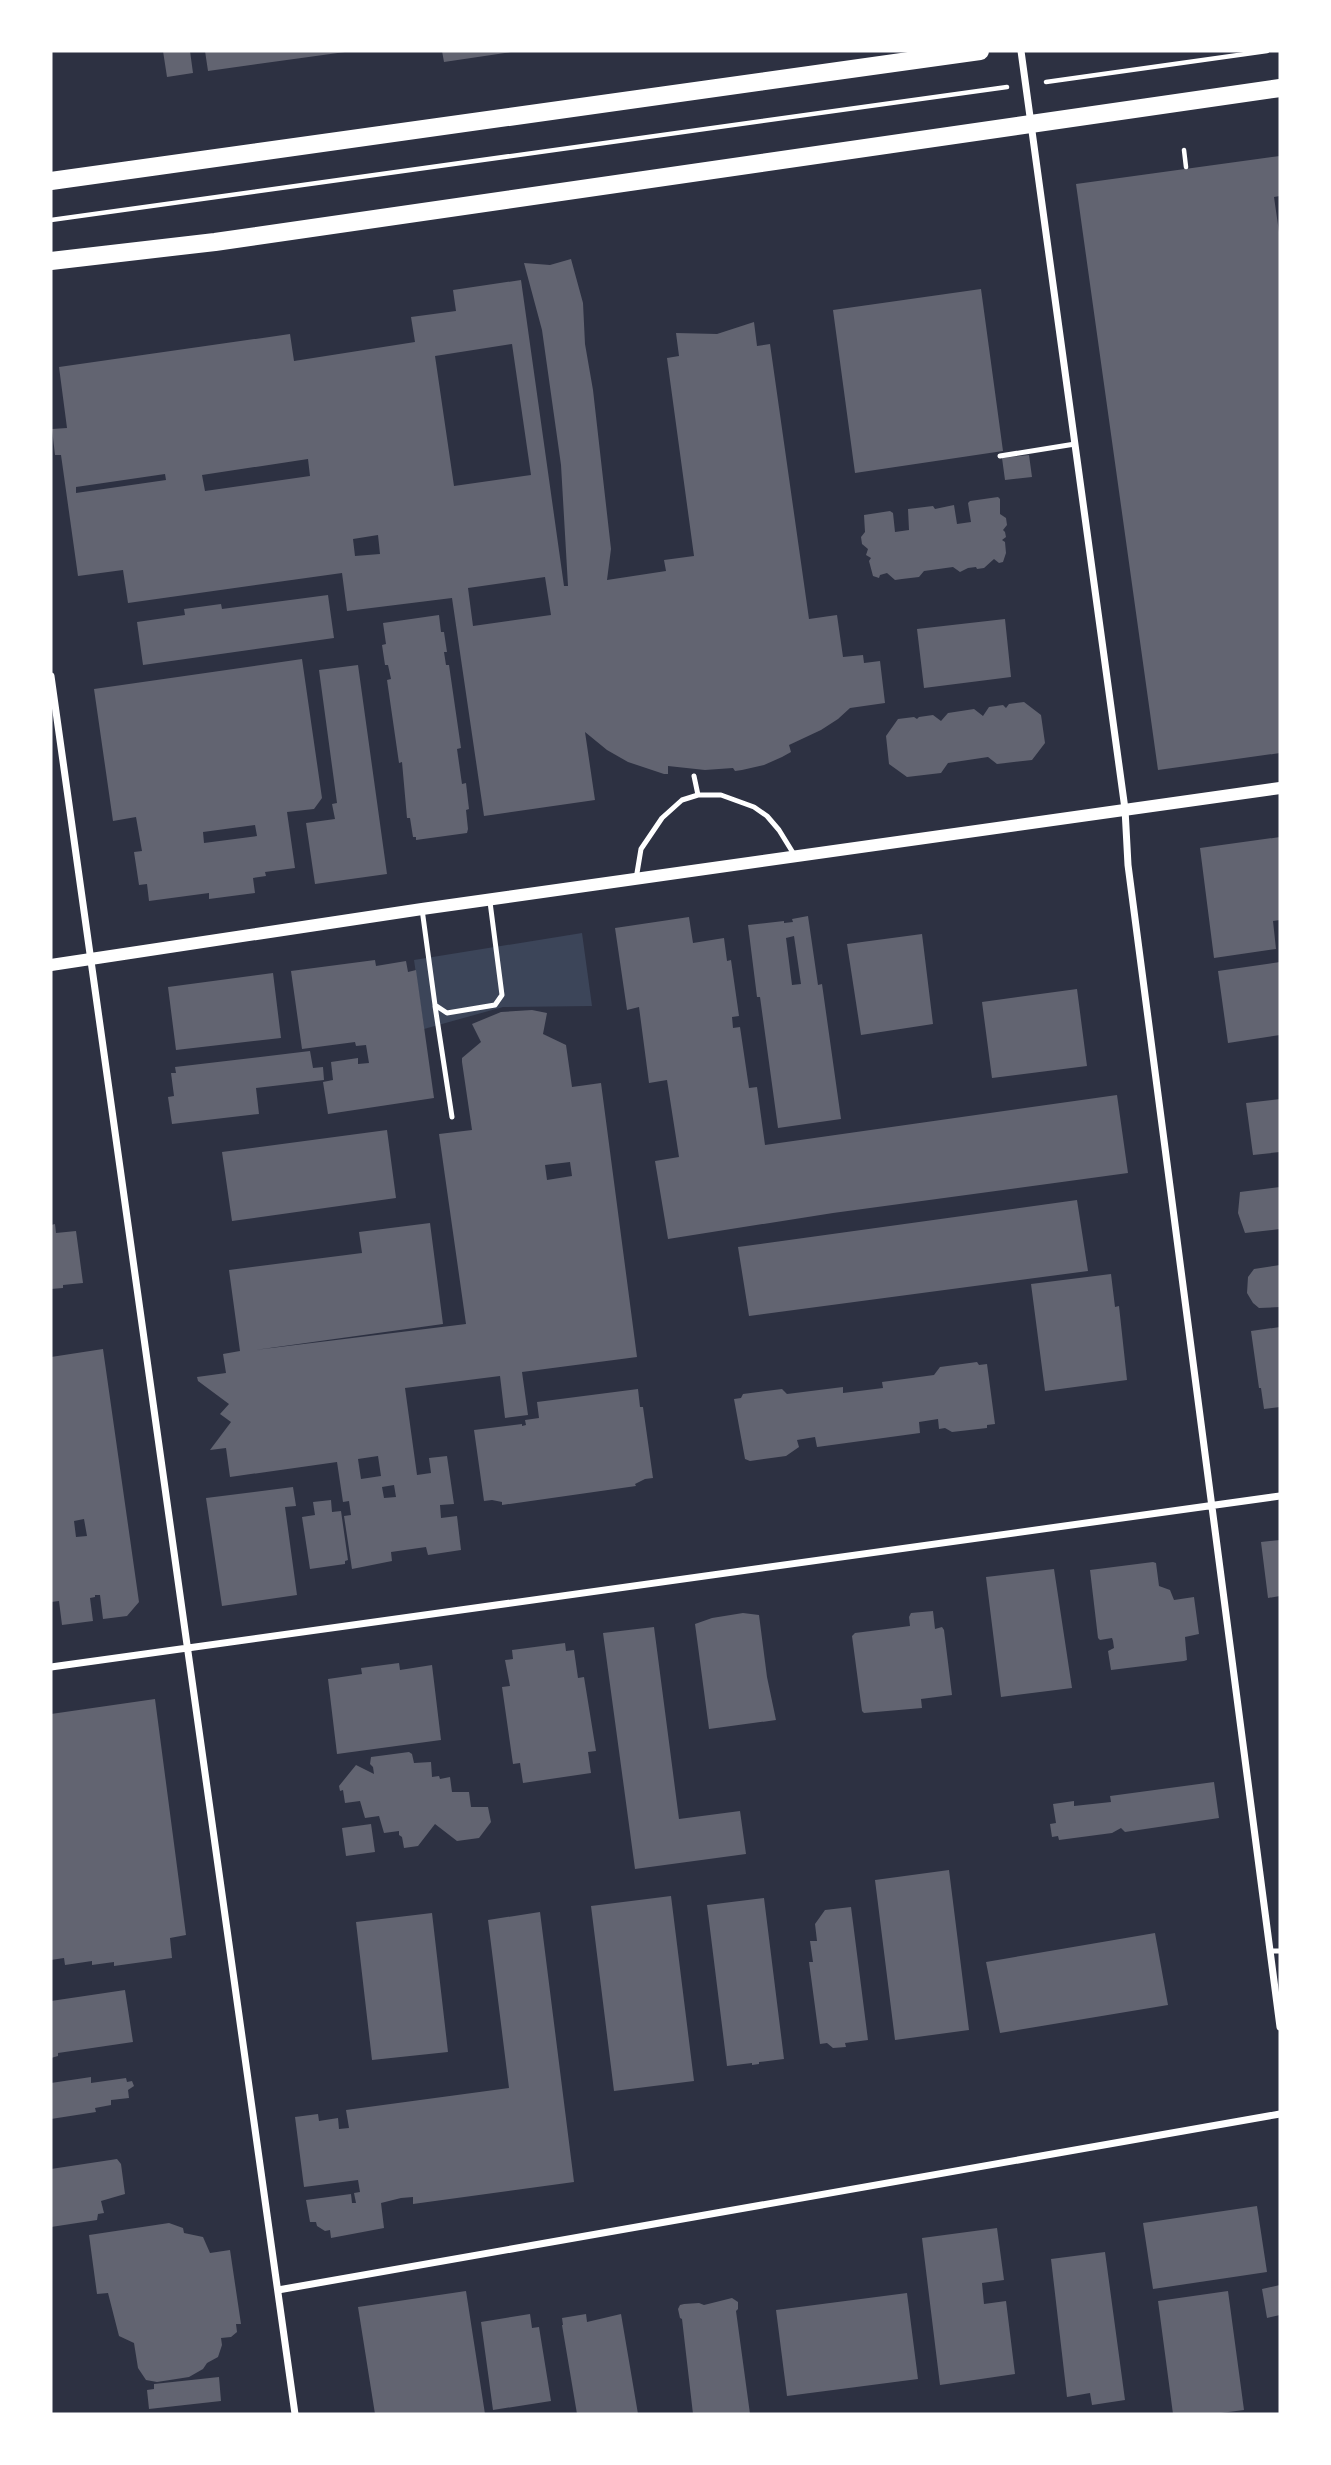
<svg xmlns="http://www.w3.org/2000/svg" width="1331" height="2465" font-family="'Nunito Sans',sans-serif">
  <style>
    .green { fill: #3c4559 }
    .building { fill: #626471; fill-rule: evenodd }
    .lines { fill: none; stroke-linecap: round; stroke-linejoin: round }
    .path { stroke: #fff; stroke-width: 4.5 }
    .service { stroke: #fff; stroke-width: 5 }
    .minor { stroke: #fff; stroke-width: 7 }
    .tertiary { stroke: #fff; stroke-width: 12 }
    .primary { stroke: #fff; stroke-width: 18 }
  </style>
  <rect width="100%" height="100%" fill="#2d3142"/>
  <!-- green -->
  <path class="green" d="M582 933 592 1006 503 1007 424 1029 414 960Z"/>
  <!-- building -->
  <path class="building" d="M163 51H190L193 73 167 77Z
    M205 51H345V52L208 71Z
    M442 51H510L511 52 444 62Z
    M1280 156V196L1274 197 1280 239V753L1158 770 1076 184Z
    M571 259 583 303 585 344 593 390 611 549 607 580 666 571 664 560 694 556 667 358 679 356 676 333 717 334 754 322 757 346 770 344 809 619 837 615 843 657 863 655 864 663 880 661 885 703 850 708 838 719 821 730 789 745 791 752 782 757 764 765 742 770 735 771 733 768 705 770 668 766V774H664L628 762 607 750 585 732 595 800 484 816 452 598 347 611 342 573 128 603 123 570 78 576 61 455H55L52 429 67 428 59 367 290 334 294 361 415 342 411 317 456 311 453 290 521 280 564 586H568L561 465 542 330 524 263 550 265ZM512 344 531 475 454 486 435 356ZM308 459 310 476 205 491 202 475ZM165 474 166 480 76 493V487ZM378 535 380 554 355 556 353 539ZM545 577 551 615 473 626 468 588Z
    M981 289 1003 451 855 473 833 310Z
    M1029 455 1032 477 1005 480 1002 458Z
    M998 497 1000 499V514L1006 518 1007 525 1003 530 1005 532 1006 537 1002 540 1005 542 1006 553 1003 562 999 563 994 559 984 568 977 569 976 567 968 568 960 572 953 567 924 571 919 577 902 579 895 580 887 573 880 575 879 578 873 576 869 561 871 558 866 555 868 549 862 544 861 537 865 532 864 515 890 511 893 513 895 532 909 530 908 509 933 506 935 509 954 505 957 524 971 522 968 503 970 501Z
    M328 595 334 638 143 665 137 622 185 615 184 609 221 604 222 609Z
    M439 615 441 632H444L447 652H444L446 665H449L461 748 457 749 462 784 466 783 469 809 466 810 468 829 467 833 416 840V837H413L410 818H407L402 762 399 763 387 680 391 679 388 665H385L382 645 386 644 383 623Z
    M1005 619 1011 677 924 688 917 629Z
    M302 659 322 798 314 809 287 812 295 868 265 872 266 876 253 878 255 893 209 899V893L149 901 147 884 139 885 134 852 142 851 136 817 113 821 94 689ZM255 825 257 836 204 843 203 832Z
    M358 665 387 874 315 884 306 823 335 819 332 804 337 803 319 670Z
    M1024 702 1041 715 1045 743 1032 760 997 764 988 757 948 763 941 773 907 777 889 764 886 736 898 719 914 717 917 719 919 717 933 715 941 721 948 713 974 709 983 716 989 707 1003 705 1006 708 1009 704Z
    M1280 837V920L1273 921 1276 949 1214 958 1200 848Z
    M808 916 818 985 822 984 841 1119 778 1128 760 997H757L748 925 784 921V923L793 922 792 919ZM794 936 801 984 792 985 786 938Z
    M689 917 693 943 724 938 727 961 731 960 739 1016 732 1017 733 1028 740 1027 749 1088 757 1087 765 1145 1117 1095 1128 1173 833 1213 668 1239 655 1161 679 1157 667 1080 649 1083 639 1007 627 1010 615 928Z
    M922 934 933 1024 861 1035 847 944Z
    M375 960 376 966 406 961 408 972 416 970 434 1098 328 1114 323 1082 333 1080 331 1062 358 1058V1064L369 1063 366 1045 356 1046 355 1042 302 1049 291 971Z
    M1280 962V1035L1228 1043 1218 971Z
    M273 973 281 1038 176 1050 168 987Z
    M1077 989 1087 1066 992 1078 982 1002Z
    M532 1010 547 1013 543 1034 566 1045 572 1087 601 1083 637 1357 522 1372 528 1415 505 1418 500 1376 405 1388 417 1475 431 1473 429 1458 447 1456 454 1504 440 1505 441 1518 457 1516 461 1550 428 1555 426 1547 391 1552 392 1561 352 1569 344 1516 351 1515 349 1501 343 1502 337 1462 230 1477 226 1448 210 1450 231 1422 220 1414 229 1404 198 1381 197 1377 226 1373 223 1354 240 1351 229 1270 362 1253 359 1232 430 1223 443 1324 255 1350 466 1324 439 1134 472 1130 462 1062V1058L481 1042 472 1024 501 1012ZM570 1162 572 1176 547 1180 545 1165ZM378 1456 381 1476 361 1479 358 1459ZM394 1485 396 1497 384 1498 382 1487Z
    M310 1051 313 1068 323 1067 324 1080 256 1088 259 1114 172 1124 168 1097 174 1096 171 1073H176L175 1067Z
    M1280 1099V1152L1253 1155 1246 1103Z
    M387 1130 396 1198 232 1221 222 1152Z
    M1280 1187V1229L1245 1233 1238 1213 1240 1192Z
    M1077 1200 1088 1271 749 1316 738 1247Z
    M55 1224 56 1233 76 1231 83 1283 63 1285V1288L51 1289V1225Z
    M1280 1265V1307L1259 1308 1253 1303 1247 1293 1248 1277 1254 1269Z
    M1111 1274 1115 1307 1119 1306 1127 1380 1045 1391 1031 1284Z
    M1280 1327V1407L1264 1409 1261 1388H1259L1251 1331Z
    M103 1349 139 1602 127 1616 103 1619 100 1595H95V1597L90 1598 93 1621 62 1625 59 1601 51 1602V1357ZM84 1519 87 1536 76 1537 74 1521Z
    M977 1362 979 1365 987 1364 995 1424 987 1425V1428L952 1432 945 1428 939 1429 938 1419 919 1422 920 1433 817 1447 815 1437 797 1440 799 1447 786 1456 750 1461 745 1459 734 1399 741 1398 743 1394 782 1389 787 1394 843 1387V1393L883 1388 882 1382 934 1375 940 1367Z
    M638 1389 640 1407H643L653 1478 645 1479 635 1484 636 1486 502 1505V1502L492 1500 484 1501 474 1430 522 1424V1426L526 1425 525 1420 539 1418 537 1402Z
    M293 1487 296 1506 285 1507 297 1595 222 1606 206 1498Z
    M331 1500 332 1512 341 1511 348 1560 345 1561V1564L310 1569 302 1517 315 1515 313 1502Z
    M1280 1540V1596L1268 1598 1261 1542Z
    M1153 1562 1156 1563 1159 1586 1170 1590 1174 1600 1194 1597 1199 1634 1185 1637 1187 1660 1184 1661 1111 1670 1108 1651 1114 1648 1113 1641 1112 1638 1100 1640 1098 1638 1090 1570Z
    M1054 1569 1072 1688 1001 1697 986 1577Z
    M933 1611 935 1629 942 1627 944 1630 952 1695 921 1699 922 1708 864 1713 862 1711 852 1636 855 1633 910 1626 909 1617 911 1613Z
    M743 1613 759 1615 767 1677 776 1720 709 1729 695 1624 712 1618Z
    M654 1627 679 1819 740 1811 746 1854 635 1869 603 1633Z
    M565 1643 566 1651 574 1650 578 1678 584 1677 596 1751 588 1752 591 1773 523 1783 520 1763 513 1764 502 1687 510 1686 505 1660 513 1659 512 1650Z
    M399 1663 400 1670 432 1665 441 1740 337 1754 328 1679 362 1674 361 1668Z
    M155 1699 186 1935 170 1938 172 1958 114 1966V1962L92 1965V1961L65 1965 64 1958 51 1960V1714Z
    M409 1752 412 1754 414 1763 431 1762 432 1777 439 1776 440 1779 450 1777 452 1792H469L471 1807H488L491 1822 479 1838 457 1841 435 1824 418 1846 404 1848 402 1837 399 1835V1831L384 1833 379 1816 365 1818 360 1801 345 1803 343 1790 340 1791 339 1786 356 1765 374 1774 373 1767 370 1764 371 1757Z
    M1214 1782 1219 1818 1125 1832 1121 1828 1112 1833 1059 1840 1058 1836 1052 1837 1050 1824 1056 1823 1053 1804 1074 1801V1806L1111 1802 1110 1796Z
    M371 1824 375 1852 346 1856 342 1828Z
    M949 1870 969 2030 895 2040 875 1880Z
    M671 1896 694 2081 614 2091 591 1906Z
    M764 1898 784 2059 759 2062V2064L752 2065V2063L727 2066 707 1905Z
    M851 1907 868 2040 845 2043 846 2047 833 2048 827 2043 820 2044 809 1962H813L810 1941H817L815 1924 825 1910Z
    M540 1912 574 2182 413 2204V2197L401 2198 381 2203 384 2228 331 2238 330 2230 325 2231 317 2226 316 2222H310L306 2200 351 2194 352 2203H356L354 2193 360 2192 358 2180 304 2187 295 2117 318 2114 319 2121 338 2118 339 2129 349 2128 346 2110 509 2088 488 1920Z
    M432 1913 448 2052 372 2060 356 1922Z
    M1155 1933 1168 2005 1000 2033 986 1962Z
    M125 1990 133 2042 58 2053V2056L51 2058V2001Z
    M91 2077V2083L126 2078 127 2082 132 2081 134 2086 128 2090 129 2098 111 2100V2105L95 2108 96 2112 51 2119V2083Z
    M117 2159 121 2164 125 2194 101 2201 104 2213 98 2214 97 2220 51 2227V2169Z
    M1257 2206 1267 2272 1153 2289 1143 2223Z
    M169 2223 183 2228 184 2233 203 2237 210 2253 230 2250 241 2324H236L237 2332 231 2337 221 2338 222 2345 218 2357 207 2363 203 2369 189 2377 157 2382 146 2380 138 2368 134 2343 119 2336 108 2293 97 2294 89 2235Z
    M997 2228 1004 2280 982 2283 984 2304 1006 2301 1015 2374 940 2385 922 2238Z
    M1105 2252 1125 2400 1092 2405 1090 2393 1067 2397 1051 2259Z
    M1280 2285V2315L1267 2318 1262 2289Z
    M466 2291 485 2414H375L358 2307Z
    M1228 2291 1244 2410 1213 2414H1173L1158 2301Z
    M907 2293 918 2379 787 2396 776 2310Z
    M732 2298 738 2302V2309L736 2311 750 2414H693L682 2319 680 2318 678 2309 680 2305 684 2304 699 2303 704 2305Z
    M530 2314 532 2328 539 2327 551 2401 493 2410 481 2322Z
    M586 2314 587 2322 621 2314 638 2414H577L562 2325H563L562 2318Z
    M219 2377 221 2401 149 2409 147 2390 154 2389V2384Z"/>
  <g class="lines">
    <!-- path -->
    <path class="path" d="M1046 82 1267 51
      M1184 150 1186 167
      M51 220 1007 87"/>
    <!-- service -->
    <path class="service" d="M1000 456 1075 444
      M694 776 698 795
      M636 879 641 849 662 818 682 800 698 795H721L754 807 767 816 779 830 795 856
      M422 909 435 1005 447 1013 495 1005 502 995 490 902
      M435 1006 452 1117
      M1270 1951H1280"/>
    <!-- minor -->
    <path class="minor" d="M1021 51 1125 809 1128 865 1280 2027
      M51 676 295 2414
      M51 1667 1280 1496
      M278 2290 1280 2114"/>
    <!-- tertiary -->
    <path class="tertiary" d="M51 965 422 909 1280 788"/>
    <!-- primary -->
    <path class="primary" d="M51 181 980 51
      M51 261 215 242 1280 88"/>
  </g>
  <!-- border -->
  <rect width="1331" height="2465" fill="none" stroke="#ffffff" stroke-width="105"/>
</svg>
